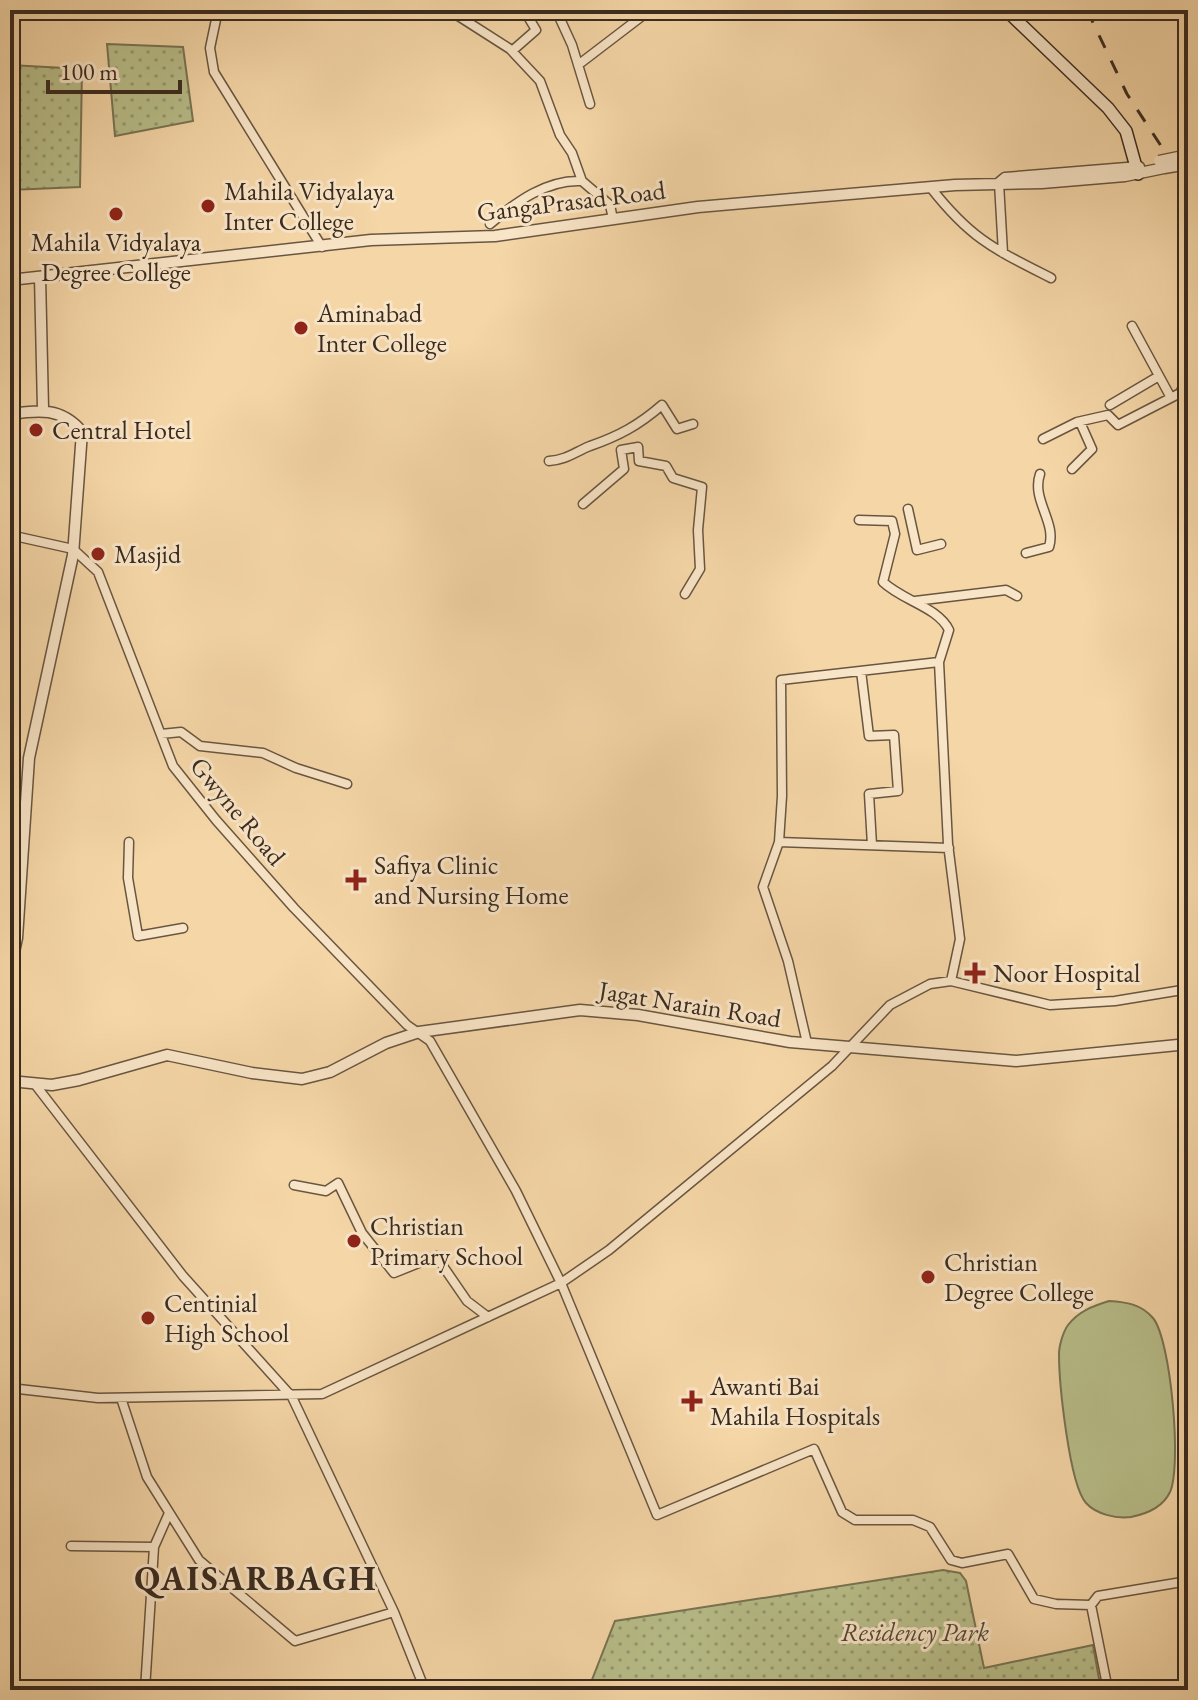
<svg xmlns="http://www.w3.org/2000/svg" width="1198" height="1700" font-family="'EB Garamond',serif">
  <style>
    .grass { fill: #b8be8a; stroke: #797454; stroke-width: 2 }
    .park { fill: url(#park-dots); stroke: #797454; stroke-width: 2 }
    .lines { fill: none; stroke-linecap: round; stroke-linejoin: round }
    .minor-casing { stroke: #695641; stroke-width: 11 }
    .tertiary-casing { stroke: #695641; stroke-width: 13 }
    .secondary-casing { stroke: #3a2b1f; stroke-width: 14 }
    .minor { stroke: #f8e4c6; stroke-width: 8 }
    .tertiary { stroke: #f8e4c6; stroke-width: 10 }
    .secondary { stroke: #f8e4c6; stroke-width: 11 }
    .rail { stroke: #3a2b1f; stroke-width: 3; stroke-dasharray: 14 14; stroke-linecap: butt }
    .tertiary-bridge-casing { stroke: #695641; stroke-width: 13; stroke-linecap: butt }
    .tertiary-bridge { stroke: #f8e4c6; stroke-width: 10 }
    .poi-dot { fill: #8f2418; stroke: #f8e4c6; stroke-width: 3 }
    .labels { text-anchor: middle; stroke-width: 6; stroke-linejoin: round; paint-order: stroke }
    .poi-label { font-size: 26px; fill: #3a2b1f; stroke: #f8e4c6; text-anchor: start }
    .street-label { font-size: 26px; fill: #3a2b1f; stroke: #f8e4c6 }
    .park-label { font-size: 26px; font-style: italic; fill: #534834; stroke: #f8e4c6 }
    .district-label { font-size: 34px; font-weight: bold; letter-spacing: 2px; fill: #3a2b1f; stroke: #f8e4c6 }
  </style>
  <defs>
    <pattern id="park-dots" width="8" height="8" patternUnits="userSpaceOnUse" patternTransform="scale(2)"><rect width="8" height="8" fill="#b8be8a"/><path d="M2 2h.1M6 6h.1" fill="none" stroke="#979b70" stroke-width="1.8" stroke-linecap="round"/></pattern>
  </defs>
  <rect width="100%" height="100%" fill="#f5d6a7"/>
  <filter id="stains"><feTurbulence type="fractalNoise" baseFrequency=".0025" numOctaves="4"/><feColorMatrix values="0 0 0 0 .2 0 0 0 0 .09 0 0 0 0 .02 0 0 0 .5 -.17"/></filter>
  <radialGradient id="worn" r=".72"><stop offset=".6" stop-color="#630" stop-opacity="0"/><stop offset="1" stop-color="#630" stop-opacity=".3"/></radialGradient>
  <!-- grass -->
  <path class="grass" d="M1109 1301C1126 1302 1141 1304 1153 1318 1171 1340 1182 1466 1170 1492 1163 1507 1146 1514 1131 1517 1116 1519 1096 1514 1086 1503 1069 1484 1059 1382 1059 1354 1059 1346 1063 1332 1068 1325 1079 1311 1093 1306 1109 1301Z"/>
  <!-- park -->
  <path class="park" d="M107 44 183 47 193 121 115 136Z
    M10 65 82 69 80 187 10 190Z
    M943 1570 960 1573 966 1581 984 1668 1093 1645 1101 1690H588L615 1621Z"/>
  <g class="lines">
    <defs>
      <path id="minor" d="M218 10 210 48 214 72 322 247
        M449 10 510 49 540 81 560 135 572 153 582 181 610 205 613 219
        M556 10 572 45 590 104
        M512 51 536 30 524 10
        M578 65 650 10
        M999 183 1003 253
        M931 188C971 239 994 249 1051 278
        M490 224C516 202 547 179 582 181
        M1132 326 1170 396
        M1181 391 1188 405
        M1110 405 1159 376
        M1043 439 1077 422 1108 415 1118 425 1188 389
        M549 461C566 460 575 452 590 446 619 436 639 425 662 405L677 429 693 424
        M1072 469 1092 449 1080 422
        M583 504 624 469 621 450 638 447 639 461 666 466 673 478 702 487 698 530 700 569 685 594
        M908 509 917 550 941 544
        M859 520 892 521 895 534 883 582C903 601 938 607 949 630L939 662 948 844 960 939 951 981
        M10 535 73 549 98 572 173 766 216 820 294 908 407 1025 430 1041 516 1191 561 1283 657 1515 814 1449 842 1512 855 1520H913L930 1527 951 1560 962 1563 1008 1554 1034 1599 1056 1604 1091 1605 1098 1596 1188 1581
        M1026 553 1049 547C1057 522 1031 500 1040 474
        M915 601 1006 590 1017 596
        M861 671 869 736 894 735 898 791 869 794 872 845
        M161 734 181 732 200 746 263 753 296 768 347 784
        M129 842 128 878 138 936 183 928
        M779 842 949 848
        M807 1043 788 961 763 887 779 842 782 796 781 680 939 662
        M34 1083 183 1276 292 1397 394 1612 425 1690
        M294 1185 326 1191 338 1183 362 1233 394 1273 436 1256 467 1301 488 1317
        M10 1388 98 1398 322 1394 561 1283 609 1250 832 1066 890 1005 930 984 951 981 1050 1005 1115 1001 1188 989
        M121 1398 147 1477 199 1560 295 1641 394 1612
        M71 1546 154 1547
        M1091 1605 1108 1690
        M145 1690 154 1547 169 1513"/>
      <path id="tertiary" d="M999 183 1005 178 1139 167
        M40 277 43 409
        M10 280 371 240 495 236 698 207 955 185 1042 183 1125 176 1164 168
        M10 414C38 410 62 407 82 432L73 555 29 758 17 938 10 970
        M10 1081 52 1085 79 1080 167 1055 252 1073 302 1079 330 1072 386 1043 419 1032 580 1010 638 1015 790 1042 1016 1061 1188 1044"/>
      <path id="secondary" d="M1006 10 1108 108 1126 131 1138 174"/>
    </defs>
    <!-- minor casing -->
    <use href="#minor" class="minor-casing"/>
    <!-- tertiary casing -->
    <use href="#tertiary" class="tertiary-casing"/>
    <!-- secondary casing -->
    <use href="#secondary" class="secondary-casing"/>
    <!-- minor -->
    <use href="#minor" class="minor"/>
    <!-- tertiary -->
    <use href="#tertiary" class="tertiary"/>
    <!-- secondary -->
    <use href="#secondary" class="secondary"/>
    <!-- rail -->
    <path class="rail" d="M1087 10 1127 94 1188 187"/>
    <defs>
      <path id="tertiary-bridge" d="M1159 161 1188 155
        M1164 168 1188 164"/>
    </defs>
    <!-- tertiary-bridge casing -->
    <use href="#tertiary-bridge" class="tertiary-bridge-casing"/>
    <!-- tertiary-bridge -->
    <use href="#tertiary-bridge" class="tertiary-bridge"/>
  </g>
  <!-- markers -->
  <g class="poi-dot">
    <circle cx="208" cy="206" r="8"/>
    <circle cx="116" cy="214" r="8"/>
    <circle cx="301" cy="328" r="8"/>
    <circle cx="36" cy="430" r="8"/>
    <circle cx="98" cy="554" r="8"/>
    <path d="M352 868h8v8h8v8h-8v8h-8v-8h-8v-8h8z"/>
    <path d="M971 961h8v8h8v8h-8v8h-8v-8h-8v-8h8z"/>
    <circle cx="354" cy="1241" r="8"/>
    <circle cx="928" cy="1277" r="8"/>
    <circle cx="148" cy="1318" r="8"/>
    <path d="M688 1389h8v8h8v8h-8v8h-8v-8h-8v-8h8z"/>
  </g>
  <g class="labels">
    <!-- poi labels -->
    <g class="poi-label">
      <text x="224" y="200">Mahila Vidyalaya<tspan x="224" dy="30">Inter College</tspan></text>
      <text x="116" y="251" text-anchor="middle">Mahila Vidyalaya<tspan x="116" dy="30">Degree College</tspan></text>
      <text x="317" y="322">Aminabad<tspan x="317" dy="30">Inter College</tspan></text>
      <text x="52" y="439">Central Hotel</text>
      <text x="114" y="563">Masjid</text>
      <text x="374" y="874">Safiya Clinic<tspan x="374" dy="30">and Nursing Home</tspan></text>
      <text x="993" y="982">Noor Hospital</text>
      <text x="370" y="1235">Christian<tspan x="370" dy="30">Primary School</tspan></text>
      <text x="944" y="1271">Christian<tspan x="944" dy="30">Degree College</tspan></text>
      <text x="164" y="1312">Centinial<tspan x="164" dy="30">High School</tspan></text>
      <text x="710" y="1395">Awanti Bai<tspan x="710" dy="30">Mahila Hospitals</tspan></text>
    </g>
    <!-- street labels -->
    <g class="street-label">
      <text transform="translate(571 201) rotate(-7)" y="9">GangaPrasad Road</text>
      <text transform="translate(238 811) rotate(50)" y="9">Gwyne Road</text>
      <text transform="translate(690 1004) rotate(9)" y="9">Jagat Narain Road</text>
    </g>
    <!-- park labels -->
    <g class="park-label">
      <text x="915" y="1641">Residency Park</text>
    </g>
    <!-- district labels -->
    <g class="district-label">
      <text x="256" y="1590">QAISARBAGH</text>
    </g>
  </g>
  <!-- margin -->
  <rect width="1198" height="1700" fill="none" stroke="#f5d6a7" stroke-width="40"/>
  <rect x="12" y="12" width="1174" height="1676" fill="none" stroke="#3a2b1f" stroke-width="4"/>
  <rect x="20" y="20" width="1158" height="1660" fill="none" stroke="#3a2b1f" stroke-width="2"/>
  <!-- scale -->
  <path d="M48 80v12h132v-12" fill="none" stroke="#3a2b1f" stroke-width="4"/>
  <text x="60" y="80" font-size="24" fill="#3a2b1f" stroke="#f8e4c6" stroke-width="6" paint-order="stroke">100 m</text>
  <rect width="100%" height="100%" filter="url(#stains)"/>
  <rect width="100%" height="100%" fill="url(#worn)"/>
</svg>
